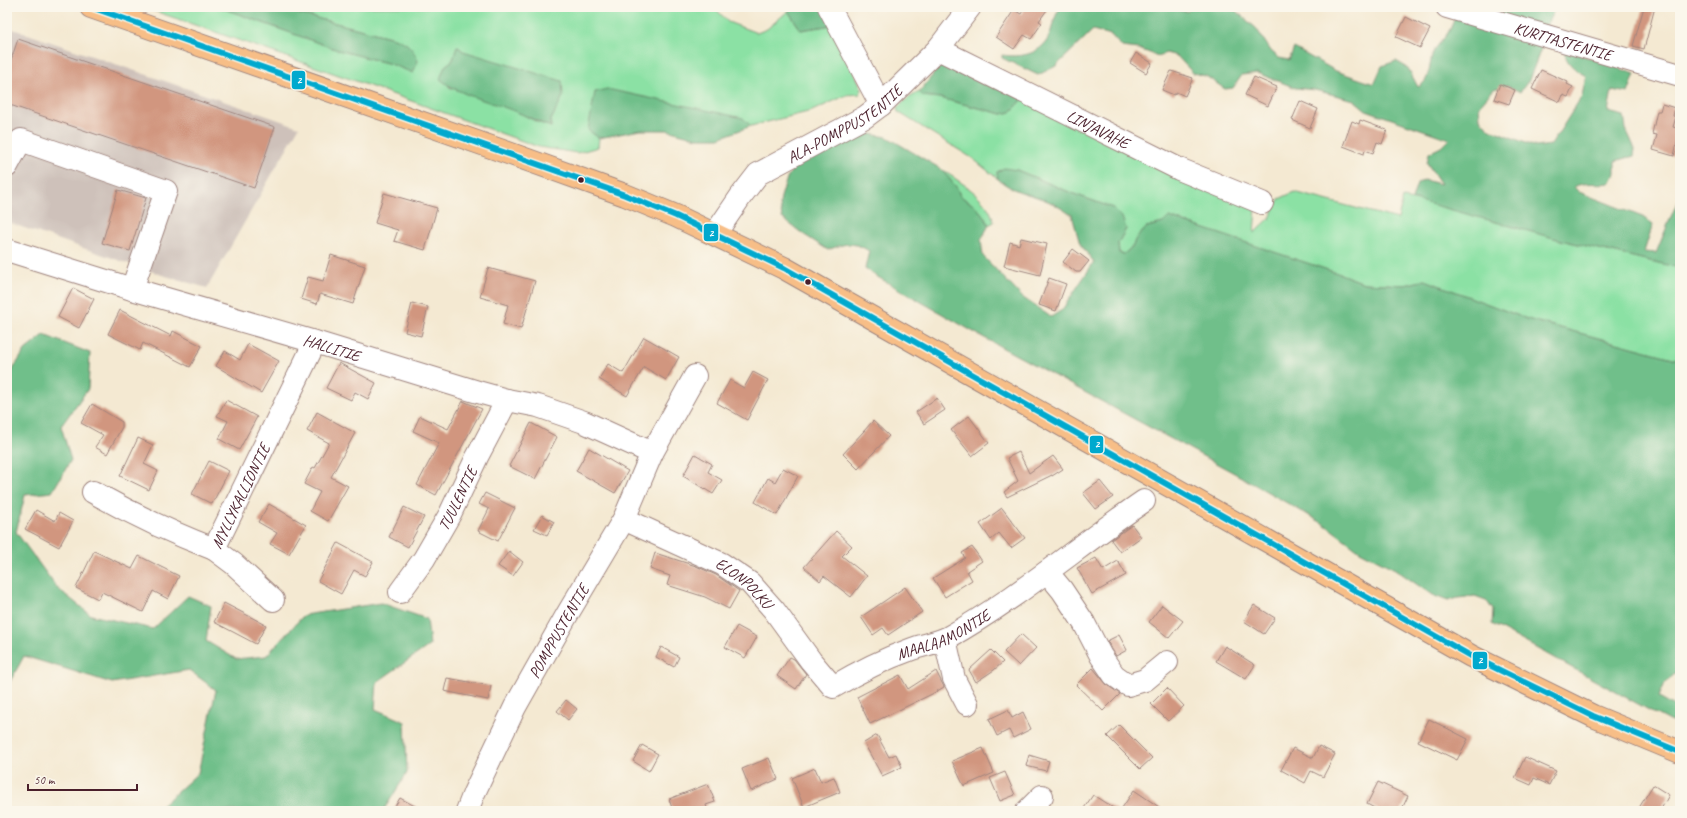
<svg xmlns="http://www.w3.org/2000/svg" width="1687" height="818" font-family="Caveat,sans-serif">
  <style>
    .industrial { fill: #cec1ba }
    .green { fill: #8be1a4; stroke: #6a8068; fill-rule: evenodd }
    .forest { fill: #70bf8a; stroke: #5d6f5a }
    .building { fill: #d1967f }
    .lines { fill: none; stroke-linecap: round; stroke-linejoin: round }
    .minor-casing { stroke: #9f847e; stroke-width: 24 }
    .highway-casing { stroke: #9f847e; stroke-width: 24 }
    .minor { stroke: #fff; stroke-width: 22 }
    .highway { stroke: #f7be87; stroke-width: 22 }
    .bus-1-casing { stroke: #fbf7ec; stroke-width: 9 }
    .bus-1 { stroke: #00a9ce; stroke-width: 6 }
    .bus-dot { fill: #4a1f2b; stroke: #fbf7ec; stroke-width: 1.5 }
    .labels { text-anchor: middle; stroke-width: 3.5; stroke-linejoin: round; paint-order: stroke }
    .street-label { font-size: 16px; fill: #4a1f2b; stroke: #fbf7ec }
    .line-badge { stroke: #fbf7ec; stroke-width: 1.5 }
    .badge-label { font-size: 11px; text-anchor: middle; font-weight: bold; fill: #fff }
  </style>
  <rect width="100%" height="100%" fill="#fbf7ec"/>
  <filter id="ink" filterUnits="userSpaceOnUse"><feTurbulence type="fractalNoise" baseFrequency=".025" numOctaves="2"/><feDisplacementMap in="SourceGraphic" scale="8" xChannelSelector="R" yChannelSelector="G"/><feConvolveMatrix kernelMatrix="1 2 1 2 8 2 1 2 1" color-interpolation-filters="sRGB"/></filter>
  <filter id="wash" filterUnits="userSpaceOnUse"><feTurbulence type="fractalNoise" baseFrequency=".012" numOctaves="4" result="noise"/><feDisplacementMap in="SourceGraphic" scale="16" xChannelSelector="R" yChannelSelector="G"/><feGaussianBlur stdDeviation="0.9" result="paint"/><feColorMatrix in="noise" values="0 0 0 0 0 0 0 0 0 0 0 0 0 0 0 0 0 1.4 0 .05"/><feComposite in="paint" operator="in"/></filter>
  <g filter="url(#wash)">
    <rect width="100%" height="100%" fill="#f4e9d2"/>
    <!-- industrial -->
    <path class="industrial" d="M7 27 299 127 207 288 162 275 7 222Z"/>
    <!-- green -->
    <path class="green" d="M143 7H219L338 50 391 64 412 72 394 38 273 7H711L715 8 728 22 757 33 767 29 788 11 801 30 832 25 862 89 860 94 847 95 812 111 751 126 743 118 588 130 599 138 598 147 577 153 539 147 353 80ZM457 46 463 51 563 96 551 120V127L537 122 516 111 449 87 445 66 453 60Z
      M919 92 923 96 940 98 1002 114 1011 112 1024 98 1256 208 1254 233 1270 218 1279 199 1294 192 1398 219 1403 198 1429 203 1561 240 1680 268V360L1527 319 1425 280 1405 285 1364 283 1343 275 1169 217 1163 223 1147 227 1135 240 1133 246 1124 254 1119 253 1118 243 1126 229 1113 208 1074 194 1017 170 997 172 998 179 972 158 898 112 897 108 907 99Z
      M941 169C961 183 988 197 994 222L989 225C983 212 972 203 960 196L957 188Z"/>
    <!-- forest -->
    <path class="forest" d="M219 7H273L394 38C407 42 413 48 418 61L413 73 391 64 338 50Z
      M792 7H823L832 25 801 30 788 11Z
      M1061 7H1172L1181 11H1188L1192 7H1231L1256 28 1271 51 1279 58 1289 60 1294 48 1336 71 1374 84 1382 66 1396 61 1408 68 1418 87C1432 80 1428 63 1434 51 1438 44 1445 38 1449 31 1452 26 1453 21 1456 16L1542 46 1529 80 1520 92 1507 85 1494 89 1479 106 1480 118 1482 122 1490 129 1536 147 1551 145 1582 96 1586 76C1575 70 1565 63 1564 49L1635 74 1628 93 1612 90 1608 112 1624 116 1626 129 1635 149 1634 156 1615 161V174L1610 183C1599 185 1583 181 1574 187L1579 192 1645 218 1653 224 1644 252 1656 253 1680 195V268L1561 240 1412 199 1417 184 1424 180 1441 184 1427 163 1429 153 1441 147 1449 139 1366 110 1354 100 1315 90 1296 88 1257 73 1242 75 1233 88 1225 89 1206 76 1193 73 1177 56 1166 53 1158 56 1139 49 1122 47 1111 35 1093 30 1056 66 1038 75 1002 58V55C1021 58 1043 54 1050 34 1053 25 1055 14 1061 7Z
      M1482 7H1556L1544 29Z
      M457 46 463 51 562 81 563 96 551 120V127C538 122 527 116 514 111 490 101 460 96 440 79L445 66 453 60Z
      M945 60 1024 98 1011 112 1002 114 940 98 923 96 919 92Z
      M607 89 743 118 751 126 719 138H697L667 130H640L599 138 588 130 595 92Z
      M870 134 887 137 941 169 957 188 960 196C972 203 983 212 989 225L981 240 983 256 1022 297 1051 317 1062 310 1094 262 1080 244 1072 215C1065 211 1057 205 1050 202 1030 193 1016 194 998 179L997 172 1004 168 1017 170 1074 194 1113 208 1122 217 1126 229 1118 243 1119 253 1124 254 1133 246 1135 240 1147 227 1163 223 1169 217 1343 275 1364 283 1405 285 1425 280 1527 319 1680 360V667L1678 671 1665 683 1659 697 1680 709V725L1669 721 1492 624 1493 610 1486 600 1475 596 1458 598 1448 601 1432 595 1395 569 1360 551 1324 524 1236 474 979 335 876 276 865 269 869 251C853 241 845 243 828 250L803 234 782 218 780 204 781 197 787 178 796 163 832 143 843 142Z
      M44 335 90 353 88 389 61 426 71 460 52 492 25 495 16 532 57 588 91 615 153 629 188 596 211 606 206 641 236 659 266 656 304 615 381 603 427 619 430 645 377 682 375 709 405 722 407 773 383 811H156L198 773 216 690 189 670 112 683 24 656 7 687V379L25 350Z"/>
    <g id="blocks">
      <!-- building -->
      <path class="building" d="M1025 7H1049L1039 21 1042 23 1031 39 1024 35 1014 49 996 37 1014 10 1021 14Z
        M1644 7H1655L1644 49 1633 46Z
        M1406 17 1430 29 1420 48 1396 37Z
        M18 39 275 127 254 188 7 104V72Z
        M1136 53 1152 63 1146 73 1130 63Z
        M1541 70 1568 82 1567 84 1573 87 1568 97 1563 95 1560 102 1532 89Z
        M1171 71 1193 78 1185 96 1176 92 1174 95 1162 90Z
        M1254 77 1277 87 1268 106 1245 95Z
        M1500 84 1515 90 1509 104 1494 99Z
        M1300 101 1318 109 1310 128 1292 120Z
        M1662 104 1675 108 1673 116 1676 117 1673 127 1680 129 1674 156 1653 150 1657 135 1652 134 1657 111H1660Z
        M1360 120 1387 130 1382 144 1377 142 1373 153 1365 150 1364 154 1343 146 1352 121 1359 124Z
        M118 190 146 198 130 251 102 243Z
        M384 193 437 208 425 250 394 241 398 230 375 223Z
        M1021 238 1047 244 1040 275 1004 266 1010 242 1019 245Z
        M1073 249 1089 261 1080 272H1076L1063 262Z
        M331 255 365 266 353 304 320 294 317 304 301 299 308 277 323 281Z
        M488 268 535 281 521 329 503 324 508 305 480 297Z
        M1049 278 1066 284 1056 311 1039 305Z
        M73 288 94 299 79 328 58 317Z
        M412 303 428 307 421 336 405 332Z
        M120 310 171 336 173 331 202 346 190 367 143 343 140 350 108 334Z
        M644 337 679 357 666 380 644 367 627 396 599 379 608 364 623 373Z
        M248 344 279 361 261 393 216 366 225 351 240 360Z
        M339 363 376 383 368 399 355 392 351 400 326 388Z
        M753 372 768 380 747 420 717 403 730 380 744 388Z
        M937 398 945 410 924 424 916 412Z
        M226 400 257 417 239 450 219 439 228 421 217 416Z
        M463 401 482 409 436 495 417 485 439 443 413 431 420 416 448 429Z
        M92 404 122 422V427L107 454 95 447 103 435 81 423Z
        M317 412 355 433 331 477 348 486 328 521 310 511 320 492 304 484 313 467 315 468 329 443 307 431Z
        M969 416 989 443 972 456 951 430Z
        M873 421 889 436 858 469 843 454Z
        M531 423 557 437 535 479 509 466Z
        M138 438 153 445 144 464 158 471 149 490 120 476Z
        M589 448 628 471 615 493 576 471Z
        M1019 452 1029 473 1053 456 1063 469 1052 476V475L1007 497 1004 492 1018 481 1007 458Z
        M695 454 712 464 708 472 722 480 713 494 683 476Z
        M209 461 229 471 212 504 192 494Z
        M783 468 798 476 777 515 755 502 768 478 775 482Z
        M1100 481 1113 497 1096 509 1083 493Z
        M485 493 515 508 498 541 478 531 489 509 479 504Z
        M269 504 306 525 289 554 270 544 277 533 258 522Z
        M404 507 424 517 408 547 389 537Z
        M1002 508 1025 538 1011 548 999 533 991 540 980 524Z
        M36 510 55 521 59 513 73 521 59 547 25 529Z
        M542 515 554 522 547 535 534 529Z
        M1132 525 1141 537 1120 552 1111 540Z
        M836 531 852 546 842 556 867 576 851 597 824 576 820 581 804 567Z
        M338 543 373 562 365 576 354 570 341 594 318 581Z
        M972 547 982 561 967 571 972 580 945 597 933 578 965 558 962 553Z
        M94 551 132 569 139 556 179 576 168 599 153 591 143 612 102 592 98 599 76 588Z
        M509 551 523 562 513 576 498 566Z
        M655 553 696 566 716 575 739 591 729 609 705 597 667 585 670 576 650 569Z
        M1096 558 1103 570 1118 561 1126 575 1092 594 1077 568Z
        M905 587 922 612 888 635 883 628 873 635 861 617Z
        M224 603 266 625 256 644 214 622Z
        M1162 605 1183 621 1169 638 1149 622Z
        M1254 605 1275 618 1264 634 1244 621Z
        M737 626 757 637 745 658 725 647Z
        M1021 634 1036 648 1019 666 1004 652Z
        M1119 635 1127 650 1116 656 1107 641Z
        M1225 646 1255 665 1246 679 1216 661Z
        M661 647 679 657 674 667 656 657Z
        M991 650 1003 662 994 670 976 682 969 670Z
        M790 657 794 659 806 674 796 689 777 676Z
        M1093 668 1107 685 1120 694 1103 711 1076 685Z
        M936 671 944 687 932 694 870 724 857 697 900 675 908 689Z
        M447 678 491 686 488 700 444 691Z
        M1167 688 1184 706 1168 721 1151 704Z
        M566 700 577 709 568 720 557 711Z
        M1008 710 1012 718 1023 712 1031 729 1013 738 1009 730 997 736 989 719Z
        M1429 719 1468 739 1457 760 1418 741Z
        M1119 725 1152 758 1140 769 1107 736Z
        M877 735 889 757 896 754 902 767 882 776 864 743Z
        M642 745 658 754 649 771 633 761Z
        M1319 746 1335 754 1323 777 1311 771 1305 783 1281 770 1293 748 1313 758Z
        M983 748 994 773 964 786 952 761Z
        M1029 755 1049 761 1046 771 1026 766Z
        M1525 757 1556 771 1549 785 1534 778 1531 785 1515 778Z
        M769 758 778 779 751 791 742 769Z
        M815 768 821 782 834 777 840 792 804 807 792 778Z
        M1005 772 1015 795 1000 801 990 778Z
        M1378 782 1408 796 1401 811H1380L1367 804Z
        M708 784 715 802 706 805 708 811H673L669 799Z
        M1653 785 1669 795 1660 811H1637Z
        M1134 790 1165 811H1120Z
        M1093 795 1118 811H1082Z
        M400 798 424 811H392Z"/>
    </g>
  </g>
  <g filter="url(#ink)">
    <use href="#blocks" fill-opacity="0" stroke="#9f847e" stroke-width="1"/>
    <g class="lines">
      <defs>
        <g id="minor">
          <path d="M829 7 881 105"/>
          <path id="s1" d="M1447 7 1680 75"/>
          <path id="s2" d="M938 49 1179 169 1262 203"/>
          <path d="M7 166 21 140 166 191 132 289"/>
          <path id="s3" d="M715 234 741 196 758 174 865 117 881 105 938 49 970 7"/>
          <path id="s4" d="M7 250 132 289 315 342 478 392 507 400 538 406 584 422 652 453"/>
          <path id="s5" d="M93 492C132 514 172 533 214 549L315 342"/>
          <path id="s6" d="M624 519 722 564 750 583 774 610 811 661 833 687C858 672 884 659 912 649 923 645 936 643 947 638 1017 599 1078 546 1144 501"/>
          <path d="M214 549 234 564 273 600"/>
          <path d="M1047 572 1062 590 1084 623 1101 656 1114 675 1128 685 1145 680 1167 662"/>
          <path id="s7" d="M400 592 424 559 450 514 477 457 507 400"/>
          <path d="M945 639 954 679 967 704"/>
          <path id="s8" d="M467 811 474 793 515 707 568 613 624 519 652 453 695 376"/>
          <path d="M1027 811 1042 796"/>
        </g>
        <path id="highway" d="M91 7 511 154 625 195 676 216 784 268 1471 656 1593 716 1680 752"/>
      </defs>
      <!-- minor casing -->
      <use href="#minor" class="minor-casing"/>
      <!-- highway casing -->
      <use href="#highway" class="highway-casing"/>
      <!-- minor -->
      <use href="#minor" class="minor"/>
      <!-- highway -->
      <use href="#highway" class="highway"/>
      <defs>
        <path id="bus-1" d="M91 7 625 195 676 216 784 268 1471 656 1593 716 1680 752"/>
      </defs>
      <!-- bus-1 casing -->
      <use href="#bus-1" class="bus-1-casing"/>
      <!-- bus-1 -->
      <use href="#bus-1" class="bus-1"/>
    </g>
  </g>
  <!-- markers -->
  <g class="bus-dot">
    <circle cx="581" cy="180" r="3.5"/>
    <circle cx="808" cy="282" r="3.5"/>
  </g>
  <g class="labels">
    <!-- street labels -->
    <g class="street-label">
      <text dy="6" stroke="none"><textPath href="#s1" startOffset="121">KURTTASTENTIE</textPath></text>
      <text dy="6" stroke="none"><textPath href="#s3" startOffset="174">ALA-POMPPUSTENTIE</textPath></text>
      <text dy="6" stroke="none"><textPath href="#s2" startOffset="179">LINJAVAHE</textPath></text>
      <text dy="6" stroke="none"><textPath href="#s4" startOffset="339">HALLITIE</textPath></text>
      <text dy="6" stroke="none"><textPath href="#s5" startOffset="193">MYLLYKALLIONTIE</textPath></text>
      <text dy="6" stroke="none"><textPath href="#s7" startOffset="110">TUULENTIE</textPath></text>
      <text dy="6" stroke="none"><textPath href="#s6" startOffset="137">ELONPOLKU</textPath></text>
      <text dy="6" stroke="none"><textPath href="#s8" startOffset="202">POMPPUSTENTIE</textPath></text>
      <text dy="6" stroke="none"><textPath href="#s6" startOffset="397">MAALAAMONTIE</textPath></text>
    </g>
  </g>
  <g class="line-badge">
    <rect x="291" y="70" width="15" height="20" rx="4" fill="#00a9ce"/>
    <rect x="703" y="223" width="16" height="19" rx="4" fill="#00a9ce"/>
    <rect x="1089" y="435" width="15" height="19" rx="4" fill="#00a9ce"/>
    <rect x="1472" y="651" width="16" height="19" rx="4" fill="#00a9ce"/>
  </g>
  <g class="badge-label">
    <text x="299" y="84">2</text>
    <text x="711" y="237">2</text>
    <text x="1097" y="448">2</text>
    <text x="1480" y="664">2</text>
  </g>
  <!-- margin -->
  <rect width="1687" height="818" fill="none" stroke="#fbf7ec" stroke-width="24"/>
  <!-- scale -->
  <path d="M28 784v6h109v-6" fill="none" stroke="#4a1f2b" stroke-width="2"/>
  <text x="34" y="784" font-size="12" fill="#4a1f2b" stroke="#fbf7ec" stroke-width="3" paint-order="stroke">50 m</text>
</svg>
